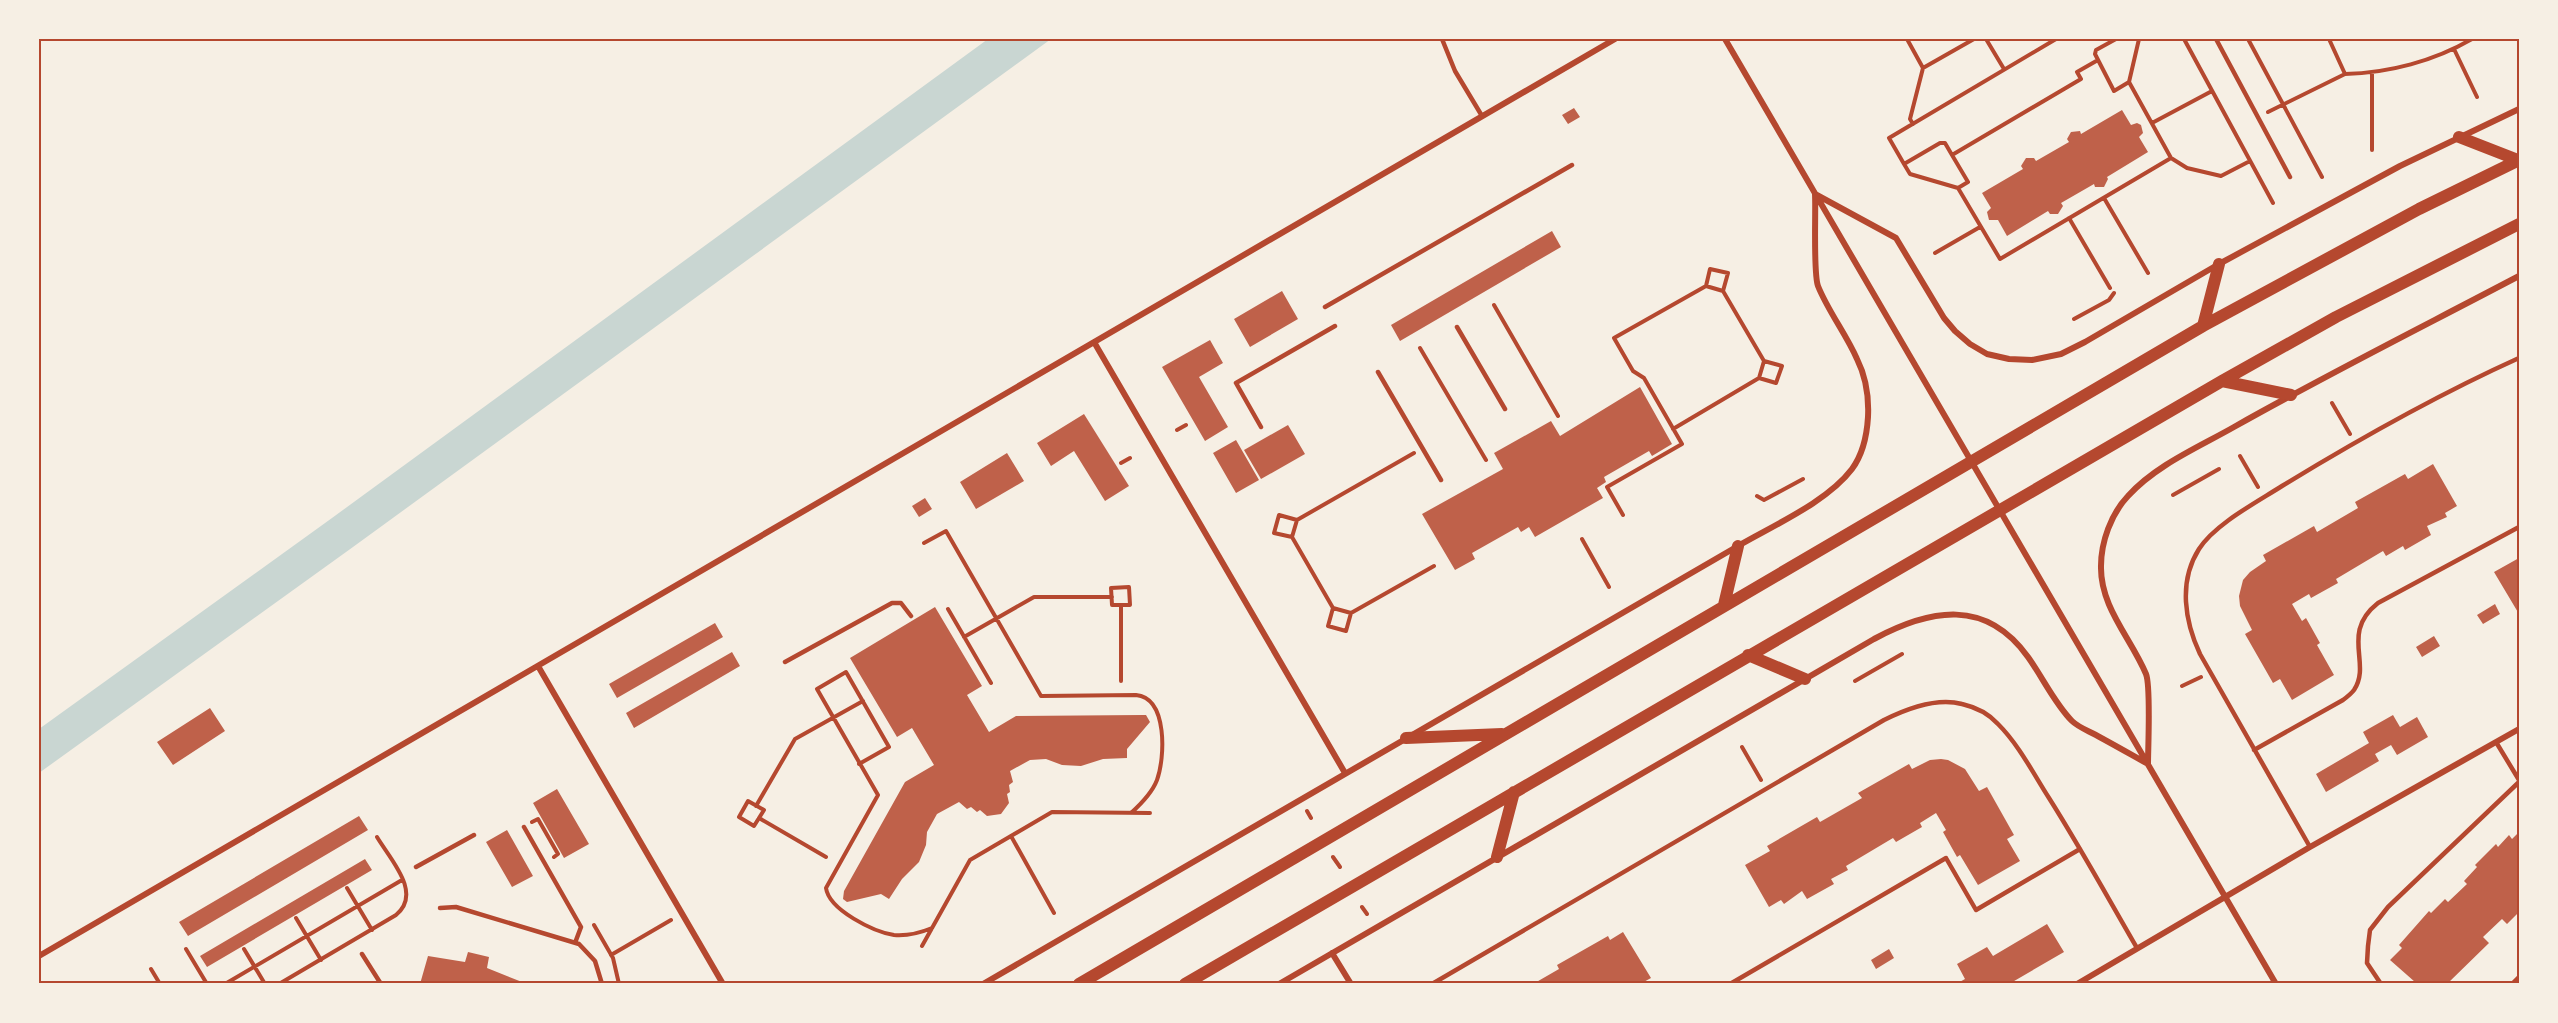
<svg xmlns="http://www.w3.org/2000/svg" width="2558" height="1023" font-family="Helvetica,sans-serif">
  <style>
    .water { fill: #c9d6d2 }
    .building { fill: #bf614a }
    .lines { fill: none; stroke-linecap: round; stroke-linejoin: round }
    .path { stroke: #b5482f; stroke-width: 4 }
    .service { stroke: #b5482f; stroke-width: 4.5 }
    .minor { stroke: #b5482f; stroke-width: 6 }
    .secondary { stroke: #b5482f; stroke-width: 12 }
    .neatline { fill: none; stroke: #b5482f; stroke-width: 2 }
  </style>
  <rect width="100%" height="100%" fill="#f6efe4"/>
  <!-- water -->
  <path class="water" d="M988 39H1051L353 547 39 773V729L332 518Z"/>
  <!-- building -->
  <path class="building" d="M1574 108 1580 117 1568 124 1562 115Z
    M2122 110 2131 125 2137 123 2141 125 2143 133 2139 137 2148 152 2107 177 2108 179 2104 187H2095L2094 184 2061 203 2063 206 2058 214H2050L2048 211 2007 236 1998 220H1989L1987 212 1991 208 1982 193 2023 169 2021 166 2026 158H2034L2036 161 2069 142 2067 139 2071 132 2080 131 2081 134Z
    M1552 231 1561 247 1400 341 1391 325Z
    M1282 291 1298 319 1250 347 1234 319Z
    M1210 340 1223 363 1199 377 1228 427 1205 441 1162 367Z
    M1640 387 1672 444 1652 456 1649 451 1604 477 1606 482 1597 488 1603 498 1535 537 1529 527 1521 532 1518 527 1472 553 1475 559 1455 570 1422 514 1503 469 1494 453 1551 421 1560 436Z
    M1084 414 1129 486 1105 501 1074 451 1051 466 1037 443Z
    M1288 425 1305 454 1261 479 1244 450Z
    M1236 440 1259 480 1236 493 1213 453Z
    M1007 453 1024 481 976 509 960 482Z
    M2433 464 2457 506 2445 513 2447 517 2427 526 2431 535 2405 550 2403 546 2386 556 2383 551 2336 579 2338 583 2311 598 2309 594 2292 604 2302 621 2306 618 2320 643 2317 645 2334 675 2292 700 2280 679 2273 683 2245 634 2252 630 2240 606 2239 596 2243 580 2250 572 2266 561 2263 555 2314 526 2317 532 2358 508 2355 502 2405 474 2408 479Z
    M925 498 932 509 919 517 912 506Z
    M2519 558V614L2494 572Z
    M2495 604 2500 614 2483 624 2477 615Z
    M935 607 982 686 967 695 989 732 1016 716 1142 715H1146L1150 722 1127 749V758L1103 759 1081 766 1062 765 1046 759 1030 760 1010 771 1013 782 1009 785 1010 792 1007 794 1009 803 1001 814 987 816 980 810 977 812 971 807 967 809 959 802 937 814 927 832 926 845 919 862 902 879 889 899 881 894 847 902 843 899 844 891 905 782 934 765 912 728 897 737 850 658Z
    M715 623 723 637 617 698 609 684Z
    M2434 636 2440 646 2422 657 2416 647Z
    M732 652 740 666 634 728 626 713Z
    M210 708 225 731 173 765 157 742Z
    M2393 715 2400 727 2417 717 2428 737 2397 755 2391 745 2375 754 2379 761 2326 792 2316 774 2369 743 2363 732Z
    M1941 759 1948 760 1965 769 1979 791 1987 787 2014 835 2007 839 2020 861 1978 885 1960 855 1957 857 1943 832 1946 830 1936 813 1920 823 1922 827 1896 842 1893 838 1846 866 1848 870 1831 879 1834 884 1807 899 1802 891 1784 904 1781 900 1769 907 1745 865 1770 851 1767 846 1817 817 1820 822 1862 798 1858 793 1909 764 1912 769 1930 760Z
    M557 789 589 844 564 858 533 803Z
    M359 816 368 830 188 936 179 922Z
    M507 830 533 876 512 887 486 842Z
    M2519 832V912L2507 924 2502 919 2483 937 2489 943 2447 984H2413L2415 982 2390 960 2402 948 2399 945 2429 911 2431 913 2445 899 2448 902 2467 884 2464 881 2477 867 2475 865 2496 844 2498 847 2509 835 2512 839Z
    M365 859 372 870 207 967 200 956Z
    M2047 924 2064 952 2009 984H1956L1965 979 1957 964 1987 947 1993 956Z
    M1623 932 1651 978 1640 984H1533L1559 969 1557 965 1608 936 1610 940Z
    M1889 949 1894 958 1876 969 1871 960Z
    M468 952 489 957 487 968 522 982 521 984H420L428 956 465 962Z"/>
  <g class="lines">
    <!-- path -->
    <path class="path" d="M1907 39 1923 68 1910 119 1913 124
      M1986 39 2004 69
      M2116 39 2096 50 2095 54 2114 91 2129 82
      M2184 39 2273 203
      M2248 39 2322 177
      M2329 39 2345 74C2389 73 2434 61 2472 39
      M2454 49 2477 97
      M1923 68 1974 39
      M2268 112 2345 74
      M2152 123 2212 91
      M2372 150V74
      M1952 155 1945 143H1940L1904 164 1910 174 1958 188 2000 259 2171 158 2129 82 2139 39
      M2171 158 2187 168 2221 176 2250 161
      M1904 164 1889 138 2056 39
      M1958 188 1968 182 1952 155 2081 79 2077 72 2098 60
      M2104 198 2148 273
      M2069 218 2110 288
      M1935 253 1980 227
      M1710 269 1728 273 1723 291 1706 286Z
      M1723 291 1764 361 1782 366 1776 383 1759 378 1764 361
      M1494 305 1558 416
      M2074 319 2109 300 2114 293
      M1420 348 1486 460
      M2332 403 2350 434
      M1673 429 1759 378
      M1177 430 1186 425
      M2240 456 2258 487
      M1121 463 1130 458
      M2173 495 2219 469
      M1757 496 1764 500 1803 479
      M1623 515 1607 487 1682 444 1644 378 1633 371 1614 338 1706 286
      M1297 520 1414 453
      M1292 537 1297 520 1279 515 1274 533 1292 537 1333 608
      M1582 539 1609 587
      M924 543 946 531 1041 696 1136 695C1168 698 1165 758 1157 780 1152 793 1141 804 1131 813
      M1129 587 1130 605H1112L1111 588Z
      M1121 605V681
      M1333 608 1351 613 1346 631 1328 626Z
      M948 609 991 683
      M1351 613 1434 566
      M964 637 1034 597H1112
      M1855 681 1902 654
      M2182 686 2201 677
      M1742 747 1761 780
      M859 764 889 747 846 672 817 689 878 795 826 888C829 910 874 932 894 935 907 936 920 933 932 928
      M748 801 764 810 754 826 739 817Z
      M756 806 795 739 863 701
      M1307 811 1311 818
      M759 818 826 857
      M532 822 538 819 558 854 554 857
      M1011 836 1054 913
      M1333 857 1340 867
      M347 888 372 930
      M1362 907 1367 914
      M296 918 321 960
      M594 925 613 958 619 984
      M922 946 970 860 1052 812 1150 813
      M186 949 207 984
      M244 949 265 984
      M611 955 671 920
      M151 969 160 984
      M225 984 402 880
      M279 984 396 915C423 893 390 859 377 837"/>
    <!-- service -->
    <path class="service" d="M1442 39 1455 71 1482 116
      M2216 39 2290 177
      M1325 307 1572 165
      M1457 327 1505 409
      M1378 372 1441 480
      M1261 427 1236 383 1335 326
      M785 662 892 603H901L911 616
      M2496 742 2519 780
      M2254 750 2343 700C2347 697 2351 694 2354 690 2372 663 2340 633 2378 603L2519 527
      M524 827 581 927 575 943
      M2310 847 2200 654C2185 622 2178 582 2199 549 2215 524 2257 502 2282 486 2359 439 2437 395 2519 358
      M416 867 474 835
      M440 908 456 907 579 944 595 961 602 984
      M362 954 381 984
      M1432 984 1884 720C1906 709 1936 697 1962 704 1975 707 1989 714 1998 724 2019 745 2033 773 2049 798 2080 847 2108 898 2137 948
      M1730 984 1946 858 1976 910 2080 849
      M2381 984 2367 963 2368 946 2370 930 2388 907 2519 782
      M2512 984 2519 977"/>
    <!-- minor -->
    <path class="minor" d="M1725 39 2276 984
      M1094 342 1345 773
      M538 666 723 984
      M1332 953 1351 984
      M39 956 1615 39
      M983 984 1738 546C1774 525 1827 502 1852 469 1863 454 1867 434 1868 417 1869 397 1866 377 1857 359 1846 334 1828 311 1818 286 1813 273 1816 212 1815 194L1896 238 1944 318 1955 331 1970 344 1987 354 2009 359 2032 360 2061 354 2085 342 2219 264 2400 166 2519 109
      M1279 984 1874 639C1930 609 1986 598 2028 657 2043 678 2055 704 2072 721 2077 726 2086 730 2092 733 2111 743 2130 754 2148 764 2148 747 2151 686 2146 674 2131 638 2100 607 2101 566 2101 542 2111 514 2128 496 2156 465 2199 447 2234 427 2328 374 2424 326 2519 276
      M2077 984 2310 847 2519 729"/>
    <!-- secondary -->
    <path class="secondary" d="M2459 137 2518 160
      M2203 326 2219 264
      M2222 381 2291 395
      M1724 605 1738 546
      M1748 655 1805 679
      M1406 738 1502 734
      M1497 857 1514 792
      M1079 984 2203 326 2419 209 2519 160
      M1185 984 2222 381 2336 317 2519 224"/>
  </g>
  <!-- border -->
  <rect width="2558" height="1023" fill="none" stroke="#f6efe4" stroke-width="81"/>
  <rect x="40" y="40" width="2478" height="942" class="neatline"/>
</svg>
